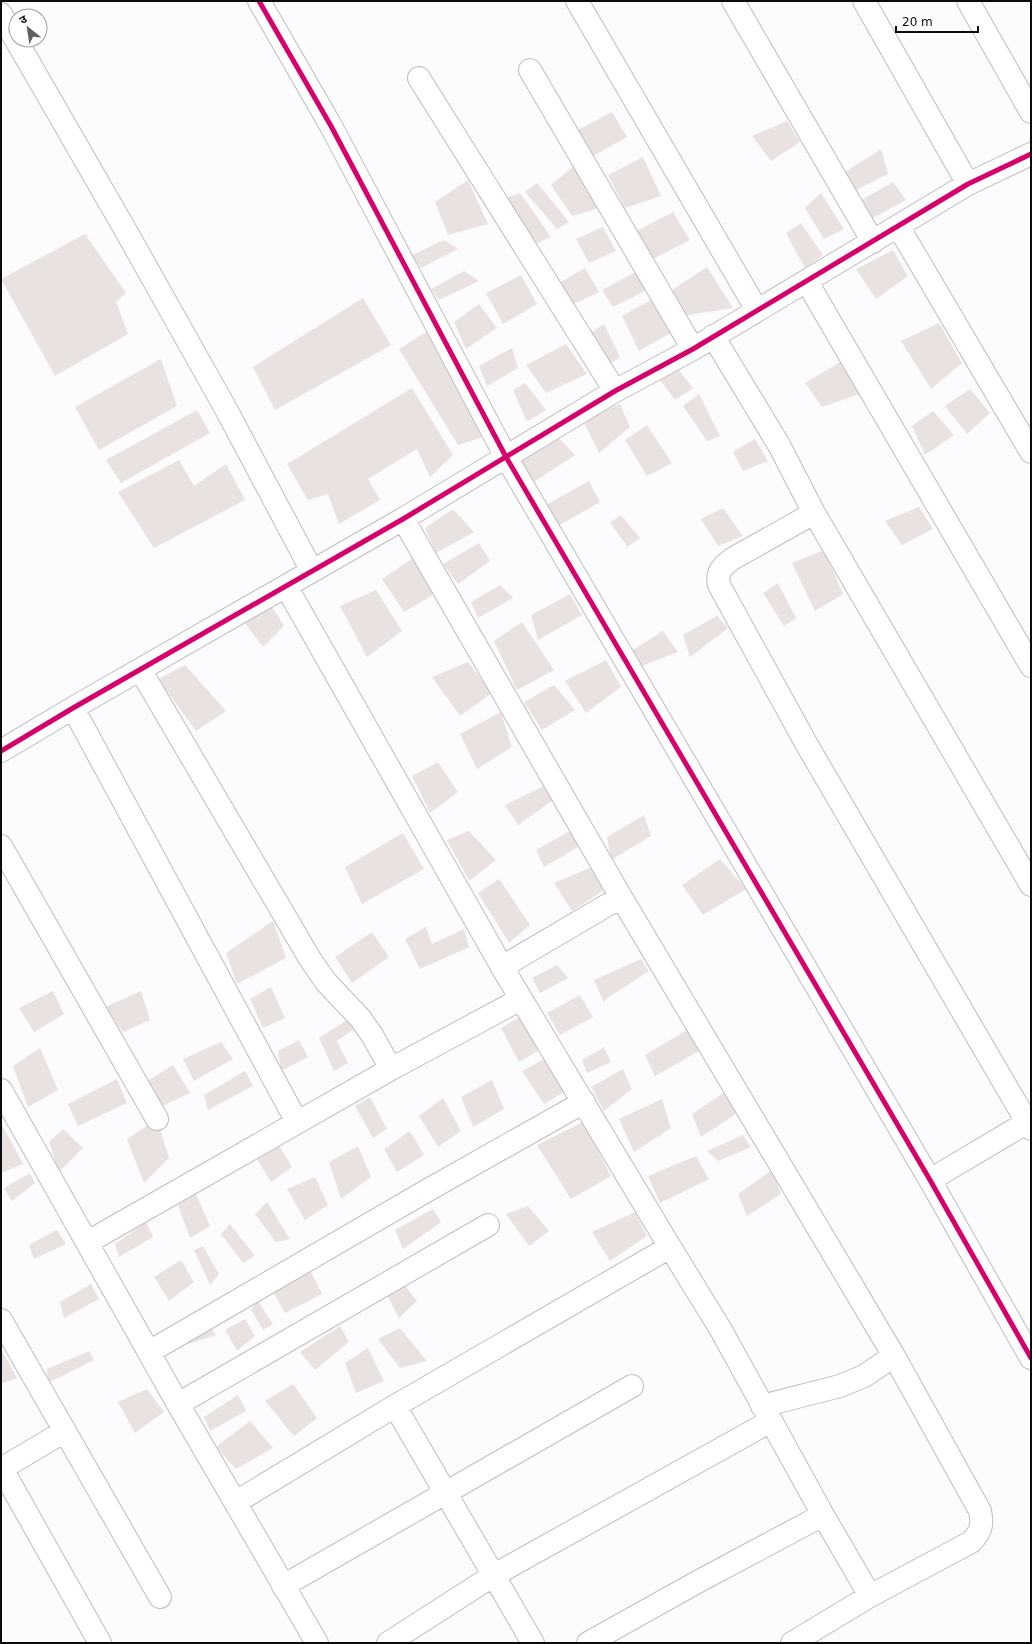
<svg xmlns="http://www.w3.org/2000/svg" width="1032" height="1644" font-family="'DejaVu Sans','Noto Sans Devanagari',sans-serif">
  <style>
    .building { fill: #e9e2e1 }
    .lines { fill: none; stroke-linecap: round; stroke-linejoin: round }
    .minor-casing { stroke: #bdbdbe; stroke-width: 24 }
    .minor { stroke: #fff; stroke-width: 22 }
    .cycleway-casing { stroke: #fff; stroke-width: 8 }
    .cycleway { stroke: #d6006c; stroke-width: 5 }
  </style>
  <rect width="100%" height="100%" fill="#fcfcfe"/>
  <!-- building -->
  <path class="building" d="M612 112 627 137 593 156 578 130Z
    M787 121 800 142 771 161 752 136Z
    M881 149 888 174 854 191 842 174Z
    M643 157 661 196 625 208 608 175Z
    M574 166 598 208 572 216 551 185Z
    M468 180 488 224 448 235 435 202Z
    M893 182 906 200 869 220 858 202Z
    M537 183 569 222 557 229 525 192Z
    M520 193 551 237 531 246 505 198Z
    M821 193 844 229 824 239 805 208Z
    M673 212 690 240 651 260 637 231Z
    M801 223 823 255 805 268 786 233Z
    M603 227 616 251 589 263 576 239Z
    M85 234 126 293 116 302 128 334 55 376 1 279Z
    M444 240 458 249 421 268 412 255Z
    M893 250 908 276 876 299 856 269Z
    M707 267 733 308 682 316 666 294Z
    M585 268 599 292 572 305 557 284Z
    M464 271 479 281 439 300 431 289Z
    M637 271 647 290 613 307 602 290Z
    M521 275 537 304 503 324 486 293Z
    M363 298 391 345 275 410 253 367Z
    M651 300 674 331 639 351 622 316Z
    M479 304 497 328 466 349 454 322Z
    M939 323 962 363 931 389 901 341Z
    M604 324 620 357 607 367 586 336Z
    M426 332 486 436 458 445 399 349Z
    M566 344 587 374 546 393 526 365Z
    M512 348 518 368 487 386 479 366Z
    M161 359 177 406 99 450 75 407Z
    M842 361 860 394 822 407 805 383Z
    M678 369 693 388 675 400 660 380Z
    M525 383 546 410 530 420H526L513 390Z
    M412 388 453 455 430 477 417 449 368 479 380 500 339 524 328 494 308 500 287 464Z
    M970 389 990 413 967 434 945 406Z
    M699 394 720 436 707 441 683 406Z
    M620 404 630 427 599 453 583 420Z
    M197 410 210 433 121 483 106 460Z
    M933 411 954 435 925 455 912 426Z
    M647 425 672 463 647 476 625 440Z
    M557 436 575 455 534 482 520 460Z
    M755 439 768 461 743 471 733 452Z
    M179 460 194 486 226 464 245 500 154 548 118 492Z
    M589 481 600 502 558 526 546 505Z
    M919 507 933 529 902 545 885 521Z
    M723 508 743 536 718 546 701 519Z
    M453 509 474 532 436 553 425 528Z
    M621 515 640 538 625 549 627 546 610 523Z
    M479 543 490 561 458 584 443 564Z
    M824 550 843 594 815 611 792 563Z
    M415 557 433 595 404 612 382 579Z
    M778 583 796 618 784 626 763 593Z
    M500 585 513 598 478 618 471 602Z
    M376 590 402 631 367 657 340 606Z
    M570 594 582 615 538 640 531 615Z
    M271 605 284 626 263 647 245 623Z
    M717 616 728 628 690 657 683 635Z
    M522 622 554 670 517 690 494 641Z
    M663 631 678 652 639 667 633 650Z
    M606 660 621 687 586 713 565 681Z
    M468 662 492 693 460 716 432 677Z
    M185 665 226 711 196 731 158 679Z
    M554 685 575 710 542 730 524 702Z
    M501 712 512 747 477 769 460 734Z
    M438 762 458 792 430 813 412 776Z
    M544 786 552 801 518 825 505 805Z
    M644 815 651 836 611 860 607 837Z
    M469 831 496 860 469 881 447 840Z
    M570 831 578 847 544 867 536 850Z
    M403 833 424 869 362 904 345 867Z
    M720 859 746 889 703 915 682 885Z
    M594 866 603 891 572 911 554 883Z
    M499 879 530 925 509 943 478 893Z
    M273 921 286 958 237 984 226 953Z
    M426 927 432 944 464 929 469 947 420 969 405 939Z
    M372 932 389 957 352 983 335 957Z
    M641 959 649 971 606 999 604 1002 594 980Z
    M557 965 568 978 540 993 532 978Z
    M271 987 285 1018 263 1028 250 999Z
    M53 991 64 1014 34 1032 19 1008Z
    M141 991 150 1020 123 1032 105 1007Z
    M580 995 593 1017 560 1035 547 1013Z
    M521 1016 538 1051 519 1062 501 1028Z
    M347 1020 353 1030 337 1041 348 1063 334 1071 319 1038Z
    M687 1030 699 1051 655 1076 645 1055Z
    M299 1040 308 1057 281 1071 278 1051Z
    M221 1042 233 1059 194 1081 183 1059Z
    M604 1047 611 1062 587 1073 582 1060Z
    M40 1048 58 1090 28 1107 13 1066Z
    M548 1057 566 1091 544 1104 522 1071Z
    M173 1065 190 1093 160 1107 146 1082Z
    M623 1069 632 1089 604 1111 591 1087Z
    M245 1071 253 1086 208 1110 204 1095Z
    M117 1079 127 1103 78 1126 68 1104Z
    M492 1080 504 1109 473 1127 461 1097Z
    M726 1091 736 1114 701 1137 692 1114Z
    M370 1097 387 1129 373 1138 355 1106Z
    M443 1098 461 1131 438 1147 419 1116Z
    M662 1099 671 1128 634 1152 619 1119Z
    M157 1119 169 1158 144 1183 127 1139Z
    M583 1122 611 1176 571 1199 537 1145Z
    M1 1123 23 1164 1 1173Z
    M63 1129 83 1148 59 1172 49 1142Z
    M410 1131 424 1155 397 1172 384 1149Z
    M743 1135 751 1147 718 1161 707 1151Z
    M278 1144 292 1167 271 1182 255 1156Z
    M358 1146 371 1177 341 1199 329 1162Z
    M696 1156 709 1179 660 1203 648 1176Z
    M772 1170 781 1194 747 1216 738 1194Z
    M30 1173 35 1183 12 1201 4 1188Z
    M315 1177 328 1205 305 1220 287 1189Z
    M196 1194 210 1226 190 1238 178 1205Z
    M267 1202 290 1239 276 1242 255 1214Z
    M528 1206 549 1231 529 1246 506 1214Z
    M433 1209 441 1222 403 1249 395 1230Z
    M635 1212 647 1236 610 1261 592 1232Z
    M146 1222 153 1237 119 1257 115 1244Z
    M230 1224 255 1256 243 1263 221 1234Z
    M57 1230 66 1244 34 1259 29 1245Z
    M203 1246 219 1274 210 1285 194 1250Z
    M181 1260 194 1282 169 1301 154 1277Z
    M308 1266 322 1294 285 1313 270 1287Z
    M402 1282 417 1301 399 1318 386 1293Z
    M91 1284 99 1299 64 1318 60 1302Z
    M257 1300 273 1324 263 1330 251 1310Z
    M245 1319 255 1336 237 1351 225 1330Z
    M208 1324 216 1335 188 1344 184 1337Z
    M340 1326 349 1342 315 1370 300 1352Z
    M400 1328 427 1361 400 1368 378 1339Z
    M368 1348 384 1381 356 1393 345 1363Z
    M1 1349 17 1378 1 1384Z
    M89 1351 94 1360 48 1383 47 1369Z
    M293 1384 317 1418 294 1436 265 1401Z
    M147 1389 164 1412 135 1433 118 1402Z
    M238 1395 246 1411 210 1431 204 1417Z
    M250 1421 273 1448 236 1469 216 1447Z"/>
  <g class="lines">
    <defs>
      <path id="minor" d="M259 1 331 126 506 457 930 1180 1031 1358
        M577 1 757 310
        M733 1 873 242
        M864 1 968 184
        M968 1 1031 112
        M1 14 126 231 227 411 312 571
        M530 70 693 349
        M419 78 615 391
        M898 226 1031 452
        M807 282 1031 666
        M713 336 779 445 814 513 1031 885
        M814 513 732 559C722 567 716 572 719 585L807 745 1031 1129
        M403 519 621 897 894 1356 980 1511C983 1525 981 1532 971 1542L870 1596 792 1643
        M286 586 502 967 670 1247 721 1330 823 1515 870 1596
        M141 671 310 959 326 982 360 1018 372 1035 391 1069
        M73 708 297 1122
        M1 751 73 708 403 519 615 391 693 349 968 184 1031 154
        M1 846 157 1119
        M502 967 621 897
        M1 1090 178 1404 317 1643
        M930 1180 1031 1120
        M88 1242 391 1069 521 999
        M1 1320 160 1597
        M149 1352 428 1190 584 1102
        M178 1404 488 1225
        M395 1406 533 1643
        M762 1406 840 1386 864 1376 894 1356
        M1 1469 65 1431
        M2 1469 100 1643
        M236 1502 395 1406 670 1247
        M283 1586 632 1386
        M388 1643 494 1575 771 1421
        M588 1643 701 1580 823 1515"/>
    </defs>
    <!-- minor casing -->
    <use href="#minor" class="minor-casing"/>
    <!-- minor -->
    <use href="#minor" class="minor"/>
    <defs>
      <path id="cycleway" d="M259 1 331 126 506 457 930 1180 1031 1358
        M1 751 73 708 403 519 615 391 693 349 968 184 1031 154"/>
    </defs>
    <!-- cycleway casing -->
    <use href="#cycleway" class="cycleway-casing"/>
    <!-- cycleway -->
    <use href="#cycleway" class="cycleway"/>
  </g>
  <!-- border -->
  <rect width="1032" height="1644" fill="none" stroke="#0b0b0d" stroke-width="4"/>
  <!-- north arrow -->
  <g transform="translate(28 28) rotate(330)"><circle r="19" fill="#ffffff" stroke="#9d9d9e"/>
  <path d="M0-3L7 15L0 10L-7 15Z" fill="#5f5f61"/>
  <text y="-6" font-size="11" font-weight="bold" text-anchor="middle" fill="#0b0b0d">उ</text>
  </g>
  <!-- scale -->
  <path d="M896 26v6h82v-6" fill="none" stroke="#0b0b0d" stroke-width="2"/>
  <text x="902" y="26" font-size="12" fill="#0b0b0d" stroke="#ffffff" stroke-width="3" paint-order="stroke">20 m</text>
</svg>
